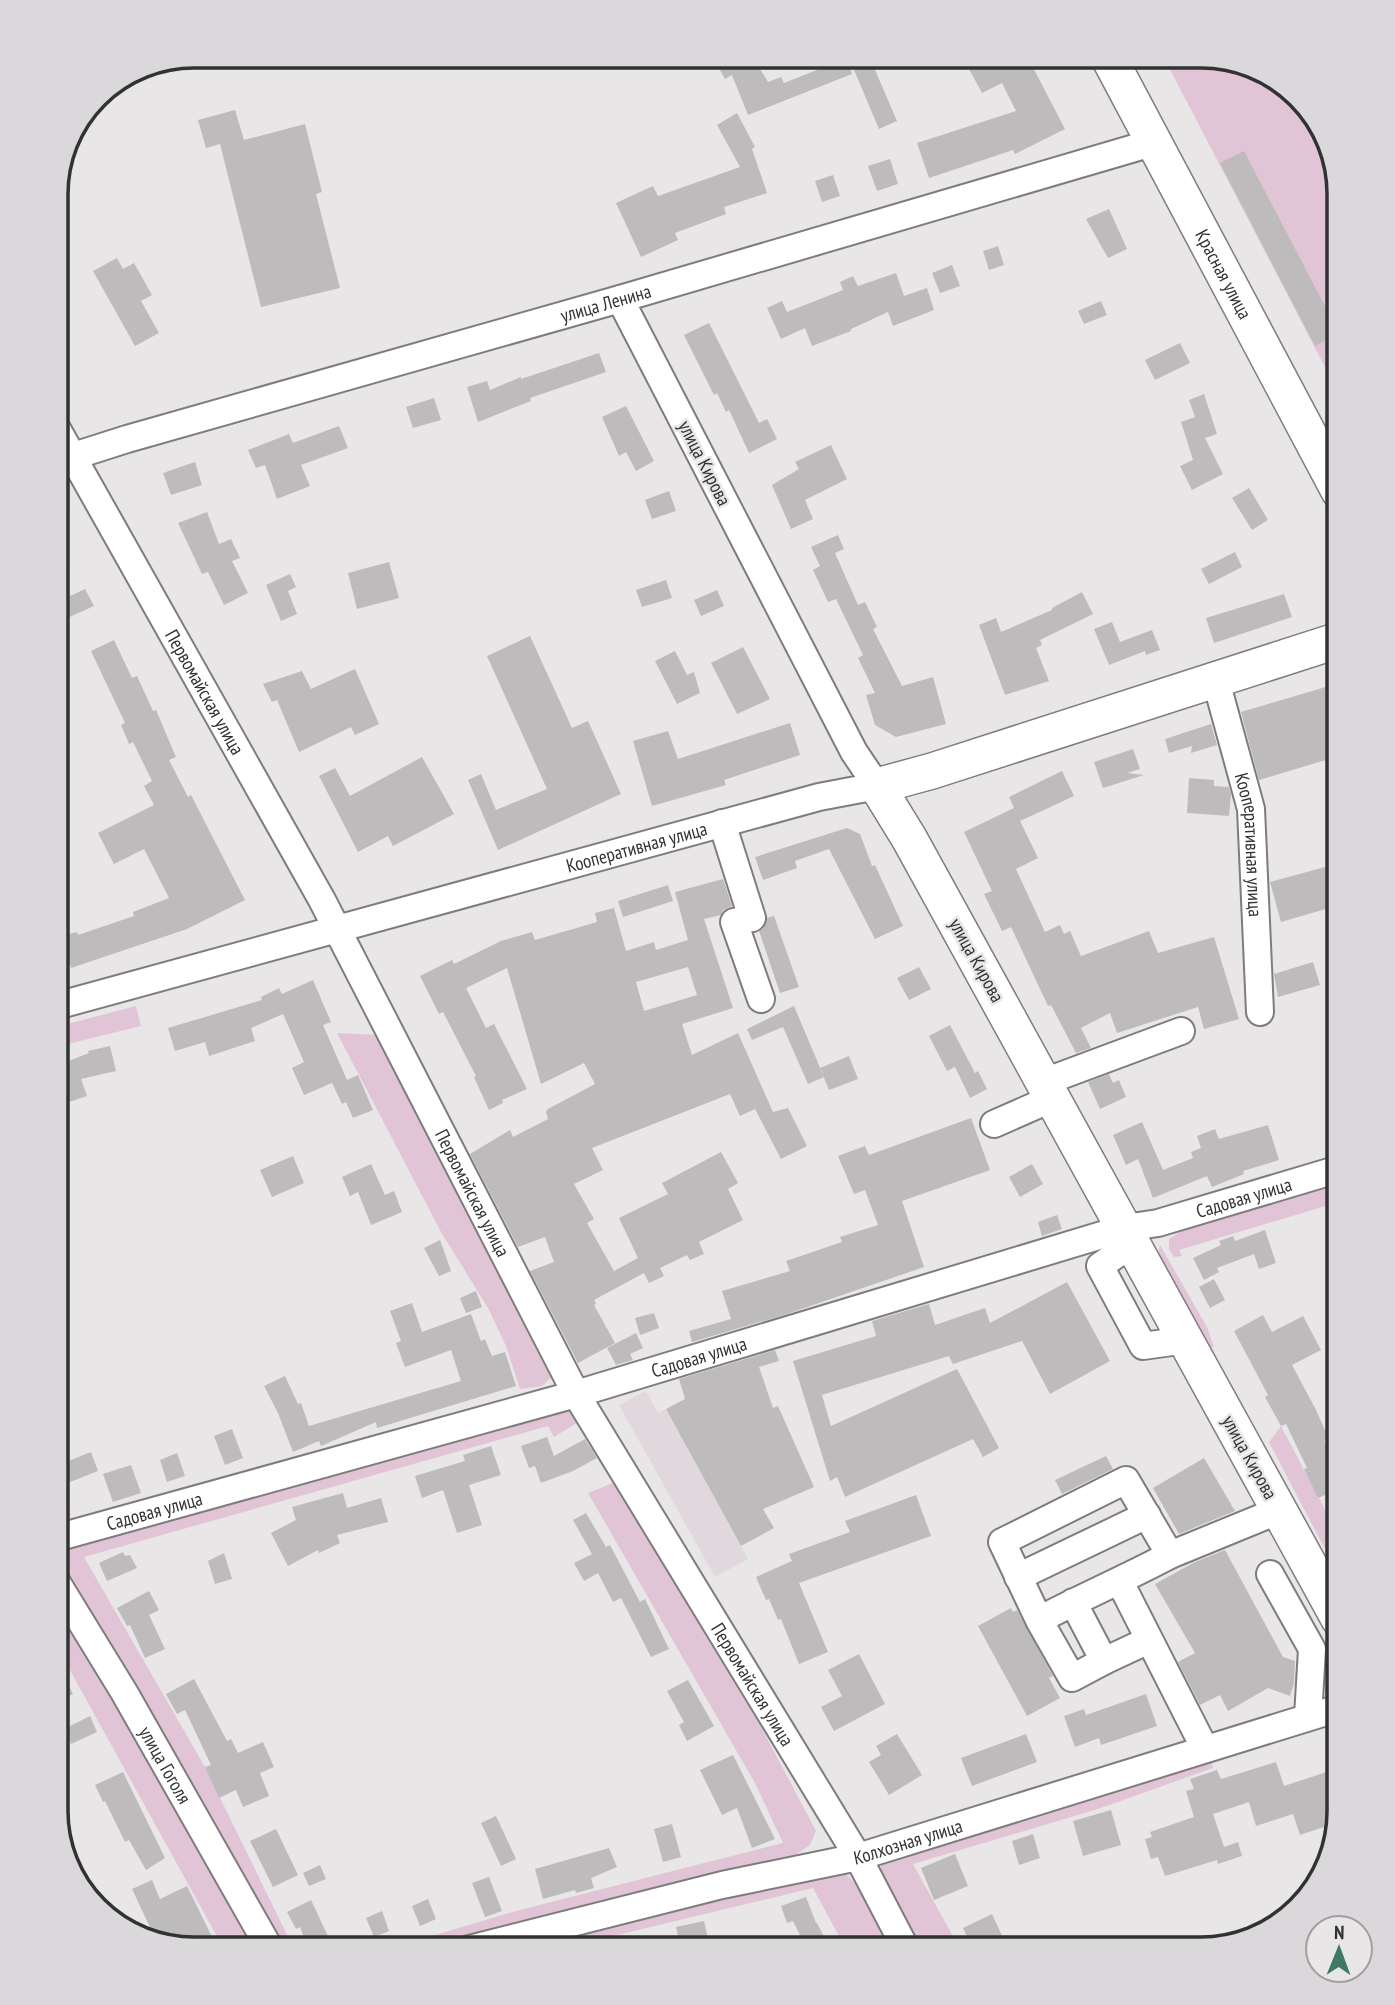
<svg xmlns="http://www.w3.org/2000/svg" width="1395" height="2005" font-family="'PT Sans Narrow',sans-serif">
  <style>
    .built { fill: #e1d8de }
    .green { fill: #e1c5d6 }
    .building { fill: #bebbbc; fill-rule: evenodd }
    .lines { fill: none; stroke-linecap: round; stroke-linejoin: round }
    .minor-casing { stroke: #7f7c7e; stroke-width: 30 }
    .major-casing { stroke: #7f7c7e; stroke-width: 38 }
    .minor { stroke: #fff; stroke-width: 26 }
    .major { stroke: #fff; stroke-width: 35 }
    .labels { text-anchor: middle; stroke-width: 5; stroke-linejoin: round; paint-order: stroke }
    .street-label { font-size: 19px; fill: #333233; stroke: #e9e6e8 }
    .rim { fill: none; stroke: #333233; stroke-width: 3.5 }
  </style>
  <rect width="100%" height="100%" fill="#e9e6e8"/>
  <!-- built -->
  <path class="built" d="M646 1391 658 1413 666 1409 748 1559 715 1577 619 1405Z"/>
  <!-- green -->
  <path class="green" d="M1163 56H1210L1270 75 1321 125 1339 194V394Z
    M136 1006 141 1026 56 1047V1027Z
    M337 1033 381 1035 555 1374 542 1386 520 1389 506 1346 488 1308 441 1232Z
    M1339 1180V1202L1179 1250 1182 1256 1174 1257 1169 1249V1239L1184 1229Z
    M1160 1245 1207 1327 1214 1347 1207 1349 1157 1259Z
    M556 1408 577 1414 582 1420 554 1437 548 1426 84 1557 205 1767 294 1949H279L62 1562V1549Z
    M1281 1426 1339 1536V1555L1334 1545 1325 1549 1269 1442Z
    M620 1480 721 1651 816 1831 810 1845 791 1858 509 1929 439 1949H388L516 1911 783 1843 755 1783 588 1493Z
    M56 1485 71 1515 56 1526Z
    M56 1598 260 1949H224L56 1645Z
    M1211 1762 1213 1768 1098 1809 913 1864 960 1949H918L878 1875 883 1861Z
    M839 1867 855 1883 891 1949H846L813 1888 559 1949H507Z"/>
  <!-- building -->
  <path class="building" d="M712 56H752L768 82 781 77 784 83 827 66 823 56H845L852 74 748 115 732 75 725 79Z
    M990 56H1027L1065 129 1015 154 1013 150 929 178 917 143 1016 111 1002 83 982 93 968 67Z
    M872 63 897 121 879 129 854 70Z
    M235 110 244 140 305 124 322 192 316 194 340 288 261 307 220 144 206 148 198 120Z
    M737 113 755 147 752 149 767 193 724 207 726 214 675 233 678 240 641 257 616 203 653 186 658 196 740 167 717 125Z
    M1244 151 1339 333 1315 346 1220 163Z
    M890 159 898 184 877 191 868 166Z
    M833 175 840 196 822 202 815 181Z
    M1109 209 1127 249 1108 258 1086 219Z
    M998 246 1004 265 989 270 983 251Z
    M117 258 123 269 134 263 152 295 141 301 159 333 135 346 93 271Z
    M952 265 960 286 940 293 932 273Z
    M896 273 904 296 927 288 934 310 893 326 888 312 851 329V331L812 346 805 328 781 339 767 308 782 301 787 312 843 290 840 282 853 276 858 286Z
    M1101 301 1107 315 1084 324 1078 311Z
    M709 323 759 423 767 419 777 439 749 453 729 410 726 412 717 393 714 395 684 335Z
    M1180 343 1190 363 1155 380 1145 360Z
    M599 353 606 372 530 398 531 401 478 422 467 387 487 381 490 390 521 377V379Z
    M1204 394 1217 434 1205 438 1223 474 1192 490 1180 466 1193 460 1181 422 1195 417 1189 400Z
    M434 398 441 420 413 428 406 407Z
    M626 406 654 461 636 471 626 452 619 456 602 417Z
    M339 426 348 448 301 465 310 486 277 499 265 465 256 468 248 450 289 434 293 443Z
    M831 445 847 479 805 500 813 519 791 529 772 485 799 469 795 462Z
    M195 462 202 485 171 495 163 473Z
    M1249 488 1268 520 1252 530 1232 498Z
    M669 491 676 511 652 519 645 500Z
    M207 512 219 544 231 539 240 558 232 561 248 593 224 605 208 572 202 574 178 523Z
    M838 535 844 549 835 553 858 605 865 602 877 627 873 629 902 686 933 677 946 724 896 737 875 725 866 695 875 693 858 658 863 655 836 599 828 602 813 570 820 566 811 547Z
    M1235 552 1242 567 1209 584 1201 569Z
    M389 562 399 598 357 609 348 573Z
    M290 574 296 587 288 591 297 614 281 621 266 585Z
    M666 580 672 598 642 607 636 590Z
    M85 589 94 606 65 619 57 602Z
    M717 590 724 606 701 616 694 600Z
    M1082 592 1093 614 1040 640 1042 645 1036 648 1049 681 1005 695 979 625 996 618 1001 632 1052 610V608Z
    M1284 594 1292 617 1214 643 1206 618Z
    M1112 622 1120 642 1152 630 1160 650 1146 655 1145 651 1109 665 1094 629Z
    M530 636 572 728 588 721 621 794 498 850 468 780 481 774 496 810 547 789 487 656Z
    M114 640 132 678 137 676 153 711 156 710 176 757 169 760 188 797 191 795 245 900 187 929 71 968 61 936 77 932 78 935 134 916 133 912 169 898 144 849 114 864 98 833 154 805 144 786 152 781 133 742 129 744 121 725 125 723 91 651Z
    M743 647 770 699 737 714 711 663Z
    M675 651 687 675 694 672 700 693 677 704 655 661Z
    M355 669 379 724 355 735 351 727 299 752 277 700 272 702 263 684 302 671 311 689Z
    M1339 683V756L1259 780 1241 712Z
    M790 723 800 755 724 780 726 785 652 806 633 741 668 731 678 759Z
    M1211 724 1217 745 1191 753 1192 746 1169 753 1165 739Z
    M1133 749 1140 769 1127 773 1144 775 1103 788 1094 762Z
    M422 757 454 814 393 846 388 836 358 852 319 776 335 768 350 796Z
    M1062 771 1074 796 1020 821 1038 858 1016 869 1045 932 1060 925 1064 934 1070 931 1081 956 1149 931 1158 953 1214 937 1239 1019 1204 1029 1198 1007 1117 1033 1110 1013 1081 1028 1091 1048 1076 1053 1051 1005 1048 1006 1011 927 1002 931 984 894 992 891 964 832 1014 808 1009 797Z
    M1189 778 1214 780V786L1229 787 1231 794 1229 816 1187 813Z
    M847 828 860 834 872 866 875 865 903 926 875 939 829 849 795 861 797 868 763 880 755 857Z
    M1325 867 1336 906 1281 922 1270 882Z
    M723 879 732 906 723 910 721 915 704 919 733 1008 682 1024 692 1055 738 1033 773 1112 788 1108 807 1146 781 1159 755 1109 740 1116 730 1094 592 1148 603 1170 574 1184 594 1219 587 1223 614 1271 638 1258 619 1218 668 1194 662 1183 721 1152 738 1183 728 1189 743 1220 699 1242 704 1254 690 1260 687 1255 660 1268 664 1276 649 1283 644 1273 594 1300 596 1304 594 1305 615 1343 578 1363 530 1271 554 1262 545 1237 518 1247 470 1154 510 1130 513 1137 548 1119 546 1112 548 1109 595 1084 584 1063 541 1084 507 968 466 988 486 1028 494 1024 527 1089 502 1100 503 1103 489 1110 474 1077 476 1076 443 1012 439 1014 420 976 452 960 454 964 501 941 532 932 535 940 597 922 595 913 614 908 626 951 654 942 656 950 688 940 675 892ZM688 967 697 995 644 1011 636 982Z
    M668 885 673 901 623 917 618 901Z
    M774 916 799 987 780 993 759 931 763 929 767 918Z
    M1313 962 1320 985 1278 997 1274 974Z
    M919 967 931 989 909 1000 897 978Z
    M313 980 331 1022 323 1025 347 1080 358 1075 373 1110 353 1118 346 1102 342 1104 332 1083 304 1095 292 1068 304 1062 283 1014 251 1028 255 1041 209 1056 205 1042 175 1051 168 1028 262 1000 261 997 279 988 282 994Z
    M794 1006 824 1077 808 1084 783 1027 752 1040 747 1029Z
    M950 1025 975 1073 978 1071 987 1089 970 1098 955 1067 947 1071 929 1036Z
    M110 1046 116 1071 81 1079 87 1096 66 1103 59 1084 67 1081 61 1064 89 1053 88 1051Z
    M849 1056 858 1079 829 1090 820 1068Z
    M1109 1074 1113 1083 1119 1080 1126 1097 1100 1109 1088 1082Z
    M971 1118 990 1170 902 1201 924 1267 784 1315 692 1342 689 1331 731 1319 722 1291 790 1271 786 1261 842 1242 840 1237 878 1225 865 1190 854 1194 838 1156 865 1146 869 1155Z
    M1142 1122 1163 1170 1193 1158 1191 1152 1201 1148 1197 1136 1215 1129 1219 1139 1268 1125 1279 1160 1243 1171 1244 1174 1212 1187 1207 1176 1153 1198 1138 1159 1126 1165 1113 1135Z
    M293 1156 304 1183 272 1197 260 1170Z
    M371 1164 385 1195 394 1191 402 1212 371 1225 358 1192 350 1196 342 1177Z
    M1032 1164 1043 1184 1020 1197 1009 1177Z
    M1057 1215 1062 1229 1042 1236 1038 1222Z
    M1265 1230 1276 1263 1259 1269 1254 1254 1217 1268 1219 1272 1204 1280 1193 1258 1221 1245 1219 1241 1233 1236 1235 1241Z
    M440 1240 451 1271 439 1276 424 1248Z
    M1214 1279 1225 1300 1210 1308 1199 1287Z
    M1067 1282 1110 1361 1050 1394 1022 1341 953 1364 949 1356 822 1395 831 1426 957 1369 999 1448 983 1457 973 1439 845 1497 837 1477 830 1481 793 1361 876 1336 872 1321 929 1304 935 1325 985 1308 990 1323Z
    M476 1291 482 1307 466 1313 460 1298Z
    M412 1303 422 1332 471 1314 481 1341 485 1339 492 1356 505 1352 516 1386 377 1428 376 1422 321 1446 319 1441 293 1452 278 1413 264 1386 285 1376 298 1404 301 1403 309 1426 461 1381 451 1350 405 1367 396 1343 401 1341 390 1311Z
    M654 1313 659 1328 640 1335 635 1318Z
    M1263 1315 1272 1332 1303 1316 1321 1350 1292 1365 1315 1408 1329 1439 1324 1441 1337 1468 1333 1470 1339 1489 1318 1498 1304 1469 1307 1468 1286 1424 1281 1426 1265 1397 1268 1395 1234 1331Z
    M636 1333 643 1348 630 1354 633 1360 616 1365 607 1348Z
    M775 1350 779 1361 759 1367 773 1408 778 1406 814 1487 763 1509 774 1528 741 1546 666 1409 685 1399 679 1379Z
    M232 1429 243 1458 225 1465 214 1436Z
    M547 1437 554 1456 585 1439 597 1458 573 1471 541 1483 535 1466 529 1468 521 1446Z
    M491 1446 501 1475 469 1485 482 1525 457 1533 443 1490 422 1498 415 1476 465 1461 463 1455Z
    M91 1452 98 1471 60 1486 56 1476V1466Z
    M177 1453 185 1476 167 1482 160 1460Z
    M1106 1456 1113 1469 1062 1494 1055 1480Z
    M1204 1458 1235 1511 1179 1534 1153 1488Z
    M131 1465 141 1493 113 1502 103 1474Z
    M343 1493 347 1508 381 1498 388 1522 337 1535 340 1543 319 1553 318 1550 288 1566 271 1533 296 1520 292 1507Z
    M916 1495 931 1536 799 1583 828 1652 799 1664 781 1619 778 1620 769 1599 766 1600 756 1577 792 1561 789 1554 850 1532 845 1521Z
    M586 1513 606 1547 610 1545 640 1602 645 1599 669 1649 651 1657 621 1598 613 1602 598 1573 584 1581 574 1563 592 1554 573 1520Z
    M1225 1550 1283 1657 1295 1661 1294 1684 1290 1696 1268 1688 1228 1711 1220 1695 1200 1705 1178 1662 1195 1653 1155 1584 1195 1562Z
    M123 1552 125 1556 130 1555 137 1568 107 1581 99 1563Z
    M224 1553 232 1579 215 1584 208 1561Z
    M149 1591 159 1610 149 1615 165 1649 145 1658 130 1625 127 1626 117 1608Z
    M1011 1608 1013 1612 1017 1610 1053 1676 1049 1678 1060 1698 1027 1716 978 1626Z
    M859 1654 885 1704 834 1731 821 1707 842 1696 828 1670Z
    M56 1662 73 1694 56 1702Z
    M194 1679 227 1741 231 1739 238 1753 263 1742 274 1767 260 1773 269 1796 243 1807 236 1790 219 1798 205 1767 211 1765 185 1710 177 1714 166 1694Z
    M688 1680 714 1726 687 1741 679 1725 684 1722 667 1691Z
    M1146 1694 1157 1726 1101 1745 1099 1738 1075 1747 1064 1716 1084 1709 1086 1715Z
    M90 1716 97 1732 71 1744 64 1729Z
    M897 1734 922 1775 889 1795 869 1762 881 1755 876 1746Z
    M1026 1734 1037 1762 972 1786 961 1758Z
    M733 1755 775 1839 752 1848 737 1808 722 1815 700 1770Z
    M1276 1762 1284 1786 1339 1768V1811L1336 1823 1300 1835 1293 1814 1256 1826 1249 1802 1213 1814 1224 1847 1238 1842 1242 1856 1218 1864 1217 1860 1165 1876 1158 1857 1151 1859 1145 1839 1152 1837 1150 1832 1194 1817 1186 1791 1194 1789 1190 1779 1217 1770 1221 1779Z
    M123 1772 165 1858 146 1870 129 1840 125 1842 105 1801 103 1802 95 1785Z
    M1111 1810 1121 1845 1083 1856 1073 1821Z
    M496 1816 516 1859 501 1866 481 1823Z
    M672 1824 681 1857 663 1862 654 1829Z
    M276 1829 298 1875 273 1887 250 1841Z
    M1033 1834 1040 1858 1019 1865 1012 1841Z
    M609 1848 617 1867 591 1878 594 1888 576 1893 575 1890 543 1899 535 1869Z
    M955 1854 968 1886 934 1900 921 1868Z
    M320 1865 326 1879 309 1886 303 1873Z
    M489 1877 502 1911 485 1917 472 1883Z
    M152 1880 160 1899 187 1886 215 1943 201 1949H185L155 1938 132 1889Z
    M806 1897 816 1923H817L830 1949H807L793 1921 787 1923 781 1906Z
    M428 1899 436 1919 420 1926 412 1906Z
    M311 1900 334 1949H308L300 1927 296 1929 287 1912Z
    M382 1911 389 1931 374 1937 366 1918Z
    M992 1914 1003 1938 979 1949H973L963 1928Z
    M704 1921 710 1947 681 1949 676 1927Z"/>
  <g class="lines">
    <defs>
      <g id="minor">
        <path id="s1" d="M56 427 322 900 576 1394 858 1857 906 1949"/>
        <path id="s2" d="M58 461 127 439 620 299 1155 142"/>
        <path id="s3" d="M1216 681 1251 809 1260 1012"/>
        <path d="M722 823 752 918 734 922 761 999"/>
        <path id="s4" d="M56 1006 819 797 877 786 854 752 620 299"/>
        <path d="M1044 1082 1181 1031"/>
        <path d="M994 1124 1053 1098"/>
        <path d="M1133 1243 1100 1266 1143 1346 1186 1340"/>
        <path id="s5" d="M56 1538 576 1394 1125 1228 1158 1223 1339 1169"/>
        <path d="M1170 1555 1280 1510"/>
        <path d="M1270 1574 1312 1649 1308 1717"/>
        <path d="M1018 1577 1147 1515"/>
        <path id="s6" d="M56 1581 124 1692 270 1949"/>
        <path d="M1120 1582 1205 1749"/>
        <path d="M1039 1620C1082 1597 1127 1578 1170 1555L1126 1480 1002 1542 1039 1620 1072 1678 1104 1661 1073 1602"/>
        <path d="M1104 1661 1149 1640"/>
        <path id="s7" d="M469 1949 722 1885 858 1857 1339 1708"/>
      </g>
      <g id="major">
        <path id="s8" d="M1108 56 1339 491"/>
        <path d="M1339 1619 909 838 877 786 932 771 1339 640"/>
      </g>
    </defs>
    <!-- minor casing -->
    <use href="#minor" class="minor-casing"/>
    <!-- major casing -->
    <use href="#major" class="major-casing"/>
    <!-- minor -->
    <use href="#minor" class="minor"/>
    <!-- major -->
    <use href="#major" class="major"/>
  </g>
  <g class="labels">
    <!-- street labels -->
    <g class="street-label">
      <text dy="7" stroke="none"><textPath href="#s8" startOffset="247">Красная улица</textPath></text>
      <text dy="7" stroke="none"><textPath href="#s2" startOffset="570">улица Ленина</textPath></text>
      <text transform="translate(705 463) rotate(63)" y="7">улица Кирова</text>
      <text dy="7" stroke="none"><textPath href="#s1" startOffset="304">Первомайская улица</textPath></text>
      <text dy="7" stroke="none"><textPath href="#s3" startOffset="168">Кооперативная улица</textPath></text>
      <text dy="7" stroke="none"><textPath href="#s4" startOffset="602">Кооперативная улица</textPath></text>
      <text transform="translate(977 960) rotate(61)" y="7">улица Кирова</text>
      <text dy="7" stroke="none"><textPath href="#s1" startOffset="872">Первомайская улица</textPath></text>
      <text dy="7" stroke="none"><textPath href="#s5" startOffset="1236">Садовая улица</textPath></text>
      <text dy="7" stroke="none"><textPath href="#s5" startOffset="668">Садовая улица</textPath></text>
      <text transform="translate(1250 1457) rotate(61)" y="7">улица Кирова</text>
      <text dy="7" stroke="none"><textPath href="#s5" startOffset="102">Садовая улица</textPath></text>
      <text dy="7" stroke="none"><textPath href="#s1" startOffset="1438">Первомайская улица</textPath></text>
      <text dy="7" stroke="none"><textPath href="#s6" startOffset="214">улица Гоголя</textPath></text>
      <text dy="7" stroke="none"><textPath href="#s7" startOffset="452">Колхозная улица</textPath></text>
    </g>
  </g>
  <!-- crop -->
  <path d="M0 0H1395V2005H0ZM194 68H1201A126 126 0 0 1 1327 194V1811A126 126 0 0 1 1201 1937H194A126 126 0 0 1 68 1811V194A126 126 0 0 1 194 68Z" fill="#dad8da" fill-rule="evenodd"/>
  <path class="rim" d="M194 68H1201A126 126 0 0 1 1327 194V1811A126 126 0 0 1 1201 1937H194A126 126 0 0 1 68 1811V194A126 126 0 0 1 194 68Z"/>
  <!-- north arrow -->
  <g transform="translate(1339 1949) rotate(1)"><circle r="33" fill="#e9e6e8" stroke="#a09ea0" stroke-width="2"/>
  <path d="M0-5L12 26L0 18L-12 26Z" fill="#3d7965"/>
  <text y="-10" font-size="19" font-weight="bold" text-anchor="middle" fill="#333233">N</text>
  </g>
</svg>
